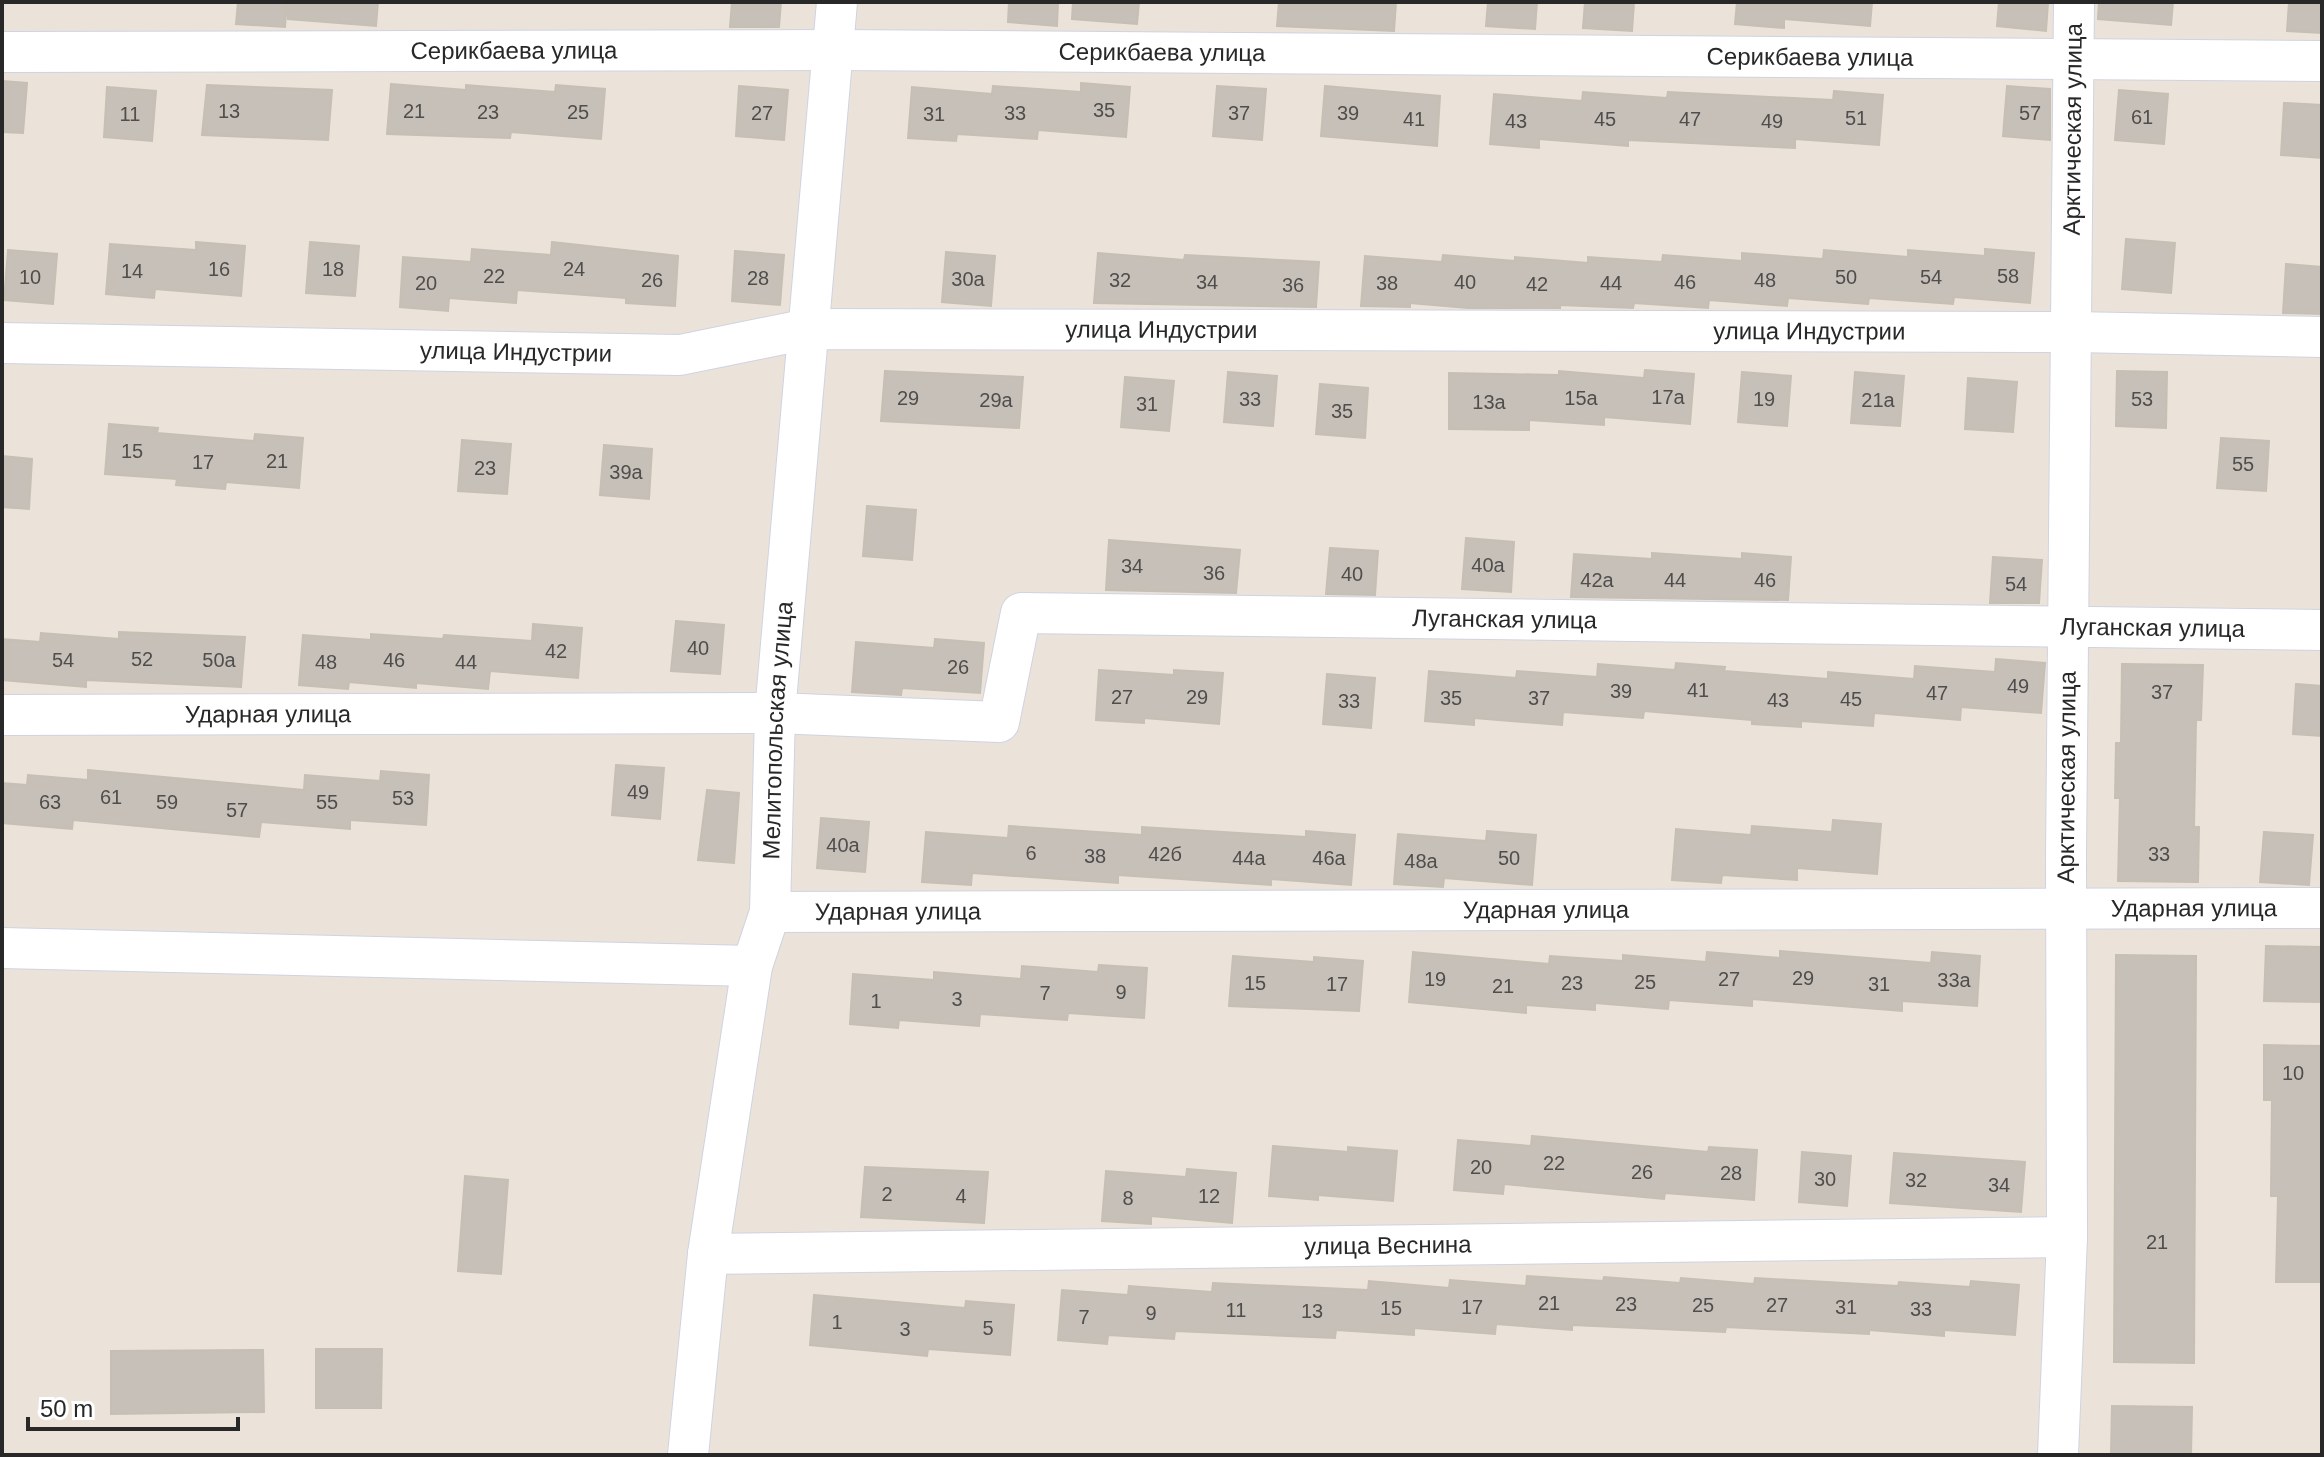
<svg xmlns="http://www.w3.org/2000/svg" width="2324" height="1457" font-family="Arial,sans-serif">
  <style>
    .building { fill: #c6c0b9; stroke: #c6bfb3; stroke-width: 2 }
    .lines { fill: none; stroke-linecap: round; stroke-linejoin: round }
    .minor-casing { stroke: #cfd3e2; stroke-width: 42 }
    .minor { stroke: #fff; stroke-width: 40 }
    .labels { text-anchor: middle; stroke-width: 8; stroke-linejoin: round; paint-order: stroke }
    .number-label { font-size: 20px; fill: #504e4c }
    .street-label { font-size: 24px; fill: #282828; stroke: #fff }
  </style>
  <rect width="100%" height="100%" fill="#ebe3d9"/>
  <!-- building -->
  <path class="building" d="M238 2H287L285 27 236 24Z
    M288 2H378L376 26 288 19Z
    M732 2H781L779 27H730Z
    M1009 2H1058L1057 26 1008 22Z
    M1073 2H1139L1137 24 1072 19Z
    M1279 2H1396L1394 31 1277 26Z
    M1488 2H1537L1535 29 1486 26Z
    M1585 2H1634L1632 31 1583 28Z
    M1737 2H1872L1870 26 1784 19V28L1735 24Z
    M1999 2H2048L2046 31 1997 26Z
    M2099 2H2173L2171 25 2098 19Z
    M2289 2H2322V33L2287 31Z
    M2 81 27 83 23 133 2 132Z
    M1081 83 1130 87 1126 137 1038 130 1037 139 957 134 956 141 908 138 912 87 992 94 993 86 1081 92Z
    M391 84 466 90V85L555 92 556 85 605 89 601 139 511 132 510 138 387 134Z
    M207 85 332 90 328 140 202 135Z
    M739 86 788 90 784 140 736 136Z
    M1217 86 1266 89 1262 140 1213 136Z
    M1325 86 1440 96 1437 146 1321 136Z
    M2007 86 2050 89V140L2003 136Z
    M107 87 156 91 152 141 104 137Z
    M2119 90 2168 94 2164 144 2115 140Z
    M1834 91 1883 95 1879 145 1795 139V148L1628 140V146L1539 139V148L1490 144 1494 94 1582 101 1583 92 1667 98 1668 92 1833 100Z
    M2284 103 2322 105V158L2281 155Z
    M2126 239 2175 243 2171 293 2122 289Z
    M196 242 245 246 241 296 155 289 154 298 106 294 110 244 196 250Z
    M310 242 359 246 355 296 306 293Z
    M552 242 678 256 675 306 626 303V298L517 290 516 303 449 298 448 311 400 307 403 257 471 262 472 249 551 255Z
    M1985 249 2034 253 2030 303 1954 297 1953 304 1869 298 1868 304 1788 298 1787 306 1709 300 1708 308 1634 303 1633 308 1560 305V308H1468L1410 303V307L1361 306 1365 256 1442 262 1443 255 1515 261V257L1588 263V257L1662 262 1663 255 1742 261V253L1823 259 1824 250 1908 257V250L1985 256Z
    M8 250 57 254 53 304 4 300Z
    M735 251 784 255 780 305 732 301Z
    M946 252 995 256 991 306 942 302Z
    M1098 253 1184 260 1185 255 1319 262 1316 307 1094 303Z
    M2286 264 2322 267V314L2283 313Z
    M1645 370 1694 374 1690 424 1604 417V425L1529 420V430L1449 429V373L1559 375V371L1644 378Z
    M885 371 1023 377 1019 428 881 421Z
    M2117 371 2167 372 2166 428 2116 426Z
    M1228 372 1277 376 1273 426 1224 422Z
    M1742 372 1791 376 1787 426 1738 422Z
    M1855 372 1904 376 1900 426 1851 423Z
    M1125 377 1174 381 1169 431 1121 427Z
    M1968 378 2017 382 2013 432 1965 429Z
    M1320 384 1368 388 1365 438 1316 434Z
    M109 424 158 428 157 433 254 441 255 434 303 438 299 488 226 482 225 489 176 485 177 479 105 474Z
    M2221 438 2269 441 2266 491 2217 488Z
    M462 440 511 444 507 494 458 491Z
    M604 445 652 449 649 499 600 495Z
    M2 456 32 459 29 509 2 507Z
    M867 506 916 510 912 560 863 556Z
    M1466 538 1514 542 1511 592 1462 589Z
    M1109 540 1240 550 1236 593 1106 590Z
    M1330 548 1378 551 1375 595 1326 594Z
    M1652 553 1742 559V553L1791 557 1788 600 1571 597 1574 554 1652 559Z
    M1993 557 2042 560 2039 603H1990Z
    M676 621 724 625 720 674 671 671Z
    M533 624 582 628 578 678 490 671 488 689 416 683V688L349 682 348 689 299 685 303 635 371 640V634L443 639 444 635 532 641Z
    M119 632 245 637 241 687 86 680V687L2 680V639L40 642 41 633 119 639Z
    M935 639 984 643 980 693 902 688 901 695 852 692 856 642 934 648Z
    M1996 659 2045 663 2041 713 1961 707 1960 720 1874 713 1873 726 1801 721V727L1752 724V720L1644 711 1643 718 1563 712 1562 725 1474 718V725L1425 721 1429 671 1516 678 1517 671 1597 677 1598 664 1675 670 1676 663 1725 667 1724 671 1828 679V672L1914 679 1915 666 1995 672Z
    M2122 664 2203 665 2201 720H2196L2194 827H2199L2198 882 2118 881 2120 798H2115L2116 743H2121Z
    M1099 670 1174 675V670L1223 673 1219 724 1144 718V723L1096 720Z
    M1327 674 1375 678 1371 728 1323 724Z
    M2296 684 2322 686V736L2293 734Z
    M616 765 664 768 660 819 612 815Z
    M88 770 304 790 305 775 380 781 381 771 429 775 426 825 350 820V829L261 822 259 837 73 820 72 829 2 823V783L27 785 28 775 88 780Z
    M707 790 739 793 734 863 698 860Z
    M821 818 869 822 865 872 817 868Z
    M1833 820 1881 824 1877 874 1797 868V880L1722 875 1721 883 1672 880 1676 829 1751 835 1752 826 1832 832Z
    M1009 826 1142 835V827L1306 837V831L1355 835 1351 885 1271 879V885L1118 875V883L972 873 971 885 922 882 926 832 1008 838Z
    M1487 831 1536 835 1532 885 1444 878 1443 887 1394 884 1398 834 1486 841Z
    M2264 832 2313 835 2309 885 2260 882Z
    M2266 946 2322 947V1002L2264 1001Z
    M1780 951 1931 963 1932 952 1980 956 1977 1006 1902 1001V1011L1752 999V1006L1669 1000 1668 1009 1595 1003V1010L1526 1005V1013L1409 1002 1413 952 1549 964 1550 956 1623 961V955L1706 962 1707 952 1780 958Z
    M2116 955 2196 956 2194 1363 2114 1362Z
    M1233 956 1314 962V957L1363 961 1359 1011 1229 1006Z
    M1099 965 1147 968 1144 1018 1068 1013 1067 1020 980 1014 979 1026 899 1020 898 1028 850 1024 853 974 934 980V972L1021 979 1022 966 1098 972Z
    M2264 1045 2322 1046V1282H2276L2278 1196H2271L2272 1100H2264Z
    M1532 1136 1708 1152 1709 1147 1757 1150 1754 1200 1665 1193 1664 1199 1504 1184 1503 1194 1454 1190 1458 1140 1531 1146Z
    M1273 1146 1348 1152V1147L1397 1151 1393 1201 1318 1195V1200L1269 1196Z
    M1802 1152 1851 1156 1847 1206 1799 1202Z
    M1894 1153 2025 1162 2021 1212 1890 1203Z
    M865 1167 988 1172 984 1223 861 1217Z
    M1187 1169 1236 1173 1232 1223 1151 1216V1224L1102 1221 1106 1171 1186 1177Z
    M465 1176 508 1180 501 1274 458 1271Z
    M1527 1276 1603 1281 1604 1277 1680 1283 1681 1278 1754 1284 1755 1278 1898 1286 1899 1282 1970 1287 1971 1281 2019 1285 2015 1335 1944 1330V1336L1869 1330V1334L1726 1327 1725 1332 1572 1325V1330L1496 1324 1495 1334 1414 1328V1335L1336 1330 1335 1338 1175 1331 1174 1339 1108 1335 1107 1344 1058 1340 1062 1290 1128 1295 1129 1286 1212 1292 1213 1283 1368 1290 1369 1281 1449 1288 1450 1280 1526 1286Z
    M814 1295 965 1308 966 1301 1014 1305 1010 1355 928 1349 927 1356 810 1345Z
    M316 1349H382L381 1408H316Z
    M263 1350 264 1412 111 1414V1351Z
    M2112 1406 2192 1407 2191 1455H2111Z"/>
  <g class="lines">
    <defs>
      <g id="minor">
        <path id="s1" d="M2 52 833 50 2322 61"/>
        <path id="s2" d="M2 343 680 355 808 329 2074 332 2322 337"/>
        <path id="s3" d="M2 715 775 713 999 722 1021 613 2322 630"/>
        <path id="s4" d="M770 912 2322 908"/>
        <path d="M2 948 752 966"/>
        <path id="s5" d="M708 1254 2067 1237"/>
        <path id="s6" d="M688 1455 708 1254 752 966 770 912 775 713 837 2"/>
        <path id="s7" d="M2058 1455 2067 1237 2066 856 2074 2"/>
      </g>
    </defs>
    <!-- minor casing -->
    <use href="#minor" class="minor-casing"/>
    <!-- minor -->
    <use href="#minor" class="minor"/>
  </g>
  <g class="labels">
    <!-- number labels -->
    <g class="number-label">
      <text x="1104" y="117">35</text>
      <text x="229" y="118">13</text>
      <text x="414" y="118">21</text>
      <text x="488" y="119">23</text>
      <text x="578" y="119">25</text>
      <text x="762" y="120">27</text>
      <text x="1015" y="120">33</text>
      <text x="1239" y="120">37</text>
      <text x="1348" y="120">39</text>
      <text x="2030" y="120">57</text>
      <text x="130" y="121">11</text>
      <text x="934" y="121">31</text>
      <text x="2142" y="124">61</text>
      <text x="1856" y="125">51</text>
      <text x="1414" y="126">41</text>
      <text x="1605" y="126">45</text>
      <text x="1690" y="126">47</text>
      <text x="1516" y="128">43</text>
      <text x="1772" y="128">49</text>
      <text x="219" y="276">16</text>
      <text x="333" y="276">18</text>
      <text x="574" y="276">24</text>
      <text x="132" y="278">14</text>
      <text x="494" y="283">22</text>
      <text x="2008" y="283">58</text>
      <text x="30" y="284">10</text>
      <text x="1846" y="284">50</text>
      <text x="1931" y="284">54</text>
      <text x="758" y="285">28</text>
      <text x="968" y="286">30а</text>
      <text x="652" y="287">26</text>
      <text x="1120" y="287">32</text>
      <text x="1765" y="287">48</text>
      <text x="1207" y="289">34</text>
      <text x="1465" y="289">40</text>
      <text x="1685" y="289">46</text>
      <text x="426" y="290">20</text>
      <text x="1387" y="290">38</text>
      <text x="1611" y="290">44</text>
      <text x="1537" y="291">42</text>
      <text x="1293" y="292">36</text>
      <text x="1668" y="404">17а</text>
      <text x="908" y="405">29</text>
      <text x="1581" y="405">15а</text>
      <text x="1250" y="406">33</text>
      <text x="1764" y="406">19</text>
      <text x="2142" y="406">53</text>
      <text x="996" y="407">29а</text>
      <text x="1878" y="407">21а</text>
      <text x="1489" y="409">13а</text>
      <text x="1147" y="411">31</text>
      <text x="1342" y="418">35</text>
      <text x="132" y="458">15</text>
      <text x="277" y="468">21</text>
      <text x="203" y="469">17</text>
      <text x="2243" y="471">55</text>
      <text x="485" y="475">23</text>
      <text x="626" y="479">39а</text>
      <text x="1488" y="572">40а</text>
      <text x="1132" y="573">34</text>
      <text x="1214" y="580">36</text>
      <text x="1352" y="581">40</text>
      <text x="1597" y="587">42а</text>
      <text x="1675" y="587">44</text>
      <text x="1765" y="587">46</text>
      <text x="2016" y="591">54</text>
      <text x="698" y="655">40</text>
      <text x="556" y="658">42</text>
      <text x="142" y="666">52</text>
      <text x="63" y="667">54</text>
      <text x="219" y="667">50а</text>
      <text x="394" y="667">46</text>
      <text x="326" y="669">48</text>
      <text x="466" y="669">44</text>
      <text x="958" y="674">26</text>
      <text x="2018" y="693">49</text>
      <text x="1698" y="697">41</text>
      <text x="1621" y="698">39</text>
      <text x="2162" y="699">37</text>
      <text x="1937" y="700">47</text>
      <text x="1122" y="704">27</text>
      <text x="1197" y="704">29</text>
      <text x="1451" y="705">35</text>
      <text x="1539" y="705">37</text>
      <text x="1851" y="706">45</text>
      <text x="1778" y="707">43</text>
      <text x="1349" y="708">33</text>
      <text x="638" y="799">49</text>
      <text x="111" y="804">61</text>
      <text x="403" y="805">53</text>
      <text x="50" y="809">63</text>
      <text x="167" y="809">59</text>
      <text x="327" y="809">55</text>
      <text x="237" y="817">57</text>
      <text x="843" y="852">40а</text>
      <text x="1031" y="860">6</text>
      <text x="1165" y="861">42б</text>
      <text x="2159" y="861">33</text>
      <text x="1095" y="863">38</text>
      <text x="1249" y="865">44а</text>
      <text x="1329" y="865">46а</text>
      <text x="1509" y="865">50</text>
      <text x="1421" y="868">48а</text>
      <text x="1803" y="985">29</text>
      <text x="1435" y="986">19</text>
      <text x="1729" y="986">27</text>
      <text x="1954" y="987">33а</text>
      <text x="1645" y="989">25</text>
      <text x="1255" y="990">15</text>
      <text x="1572" y="990">23</text>
      <text x="1337" y="991">17</text>
      <text x="1879" y="991">31</text>
      <text x="1503" y="993">21</text>
      <text x="1121" y="999">9</text>
      <text x="1045" y="1000">7</text>
      <text x="957" y="1006">3</text>
      <text x="876" y="1008">1</text>
      <text x="2293" y="1080">10</text>
      <text x="1554" y="1170">22</text>
      <text x="1481" y="1174">20</text>
      <text x="1642" y="1179">26</text>
      <text x="1731" y="1180">28</text>
      <text x="1825" y="1186">30</text>
      <text x="1916" y="1187">32</text>
      <text x="1999" y="1192">34</text>
      <text x="887" y="1201">2</text>
      <text x="961" y="1203">4</text>
      <text x="1209" y="1203">12</text>
      <text x="1128" y="1205">8</text>
      <text x="2157" y="1249">21</text>
      <text x="1549" y="1310">21</text>
      <text x="1626" y="1311">23</text>
      <text x="1703" y="1312">25</text>
      <text x="1777" y="1312">27</text>
      <text x="1472" y="1314">17</text>
      <text x="1846" y="1314">31</text>
      <text x="1391" y="1315">15</text>
      <text x="1921" y="1316">33</text>
      <text x="1236" y="1317">11</text>
      <text x="1312" y="1318">13</text>
      <text x="1151" y="1320">9</text>
      <text x="1084" y="1324">7</text>
      <text x="837" y="1329">1</text>
      <text x="988" y="1335">5</text>
      <text x="905" y="1336">3</text>
    </g>
    <!-- street labels -->
    <g class="street-label">
      <text dy="8" stroke="none"><textPath href="#s1" startOffset="512">Серикбаева улица</textPath></text>
      <text dy="8" stroke="none"><textPath href="#s1" startOffset="1160">Серикбаева улица</textPath></text>
      <text dy="8" stroke="none"><textPath href="#s1" startOffset="1808">Серикбаева улица</textPath></text>
      <text dy="8" stroke="none"><textPath href="#s7" startOffset="1326">Арктическая улица</textPath></text>
      <text dy="8" stroke="none"><textPath href="#s2" startOffset="1162">улица Индустрии</textPath></text>
      <text dy="8" stroke="none"><textPath href="#s2" startOffset="1810">улица Индустрии</textPath></text>
      <text dy="8" stroke="none"><textPath href="#s2" startOffset="514">улица Индустрии</textPath></text>
      <text dy="8" stroke="none"><textPath href="#s3" startOffset="1592">Луганская улица</textPath></text>
      <text dy="8" stroke="none"><textPath href="#s3" startOffset="2240">Луганская улица</textPath></text>
      <text dy="8" stroke="none"><textPath href="#s3" startOffset="266">Ударная улица</textPath></text>
      <text dy="8" stroke="none"><textPath href="#s6" startOffset="732">Мелитопольская улица</textPath></text>
      <text dy="8" stroke="none"><textPath href="#s7" startOffset="678">Арктическая улица</textPath></text>
      <text dy="8" stroke="none"><textPath href="#s4" startOffset="1424">Ударная улица</textPath></text>
      <text dy="8" stroke="none"><textPath href="#s4" startOffset="776">Ударная улица</textPath></text>
      <text dy="8" stroke="none"><textPath href="#s4" startOffset="128">Ударная улица</textPath></text>
      <text dy="8" stroke="none"><textPath href="#s5" startOffset="680">улица Веснина</textPath></text>
    </g>
  </g>
  <!-- border -->
  <rect width="2324" height="1457" fill="none" stroke="#282828" stroke-width="8"/>
  <!-- scale -->
  <path d="M28 1417v12h210v-12" fill="none" stroke="#282828" stroke-width="4"/>
  <text x="40" y="1417" font-size="24" fill="#282828" stroke="#ffffff" stroke-width="6" paint-order="stroke">50 m</text>
</svg>
